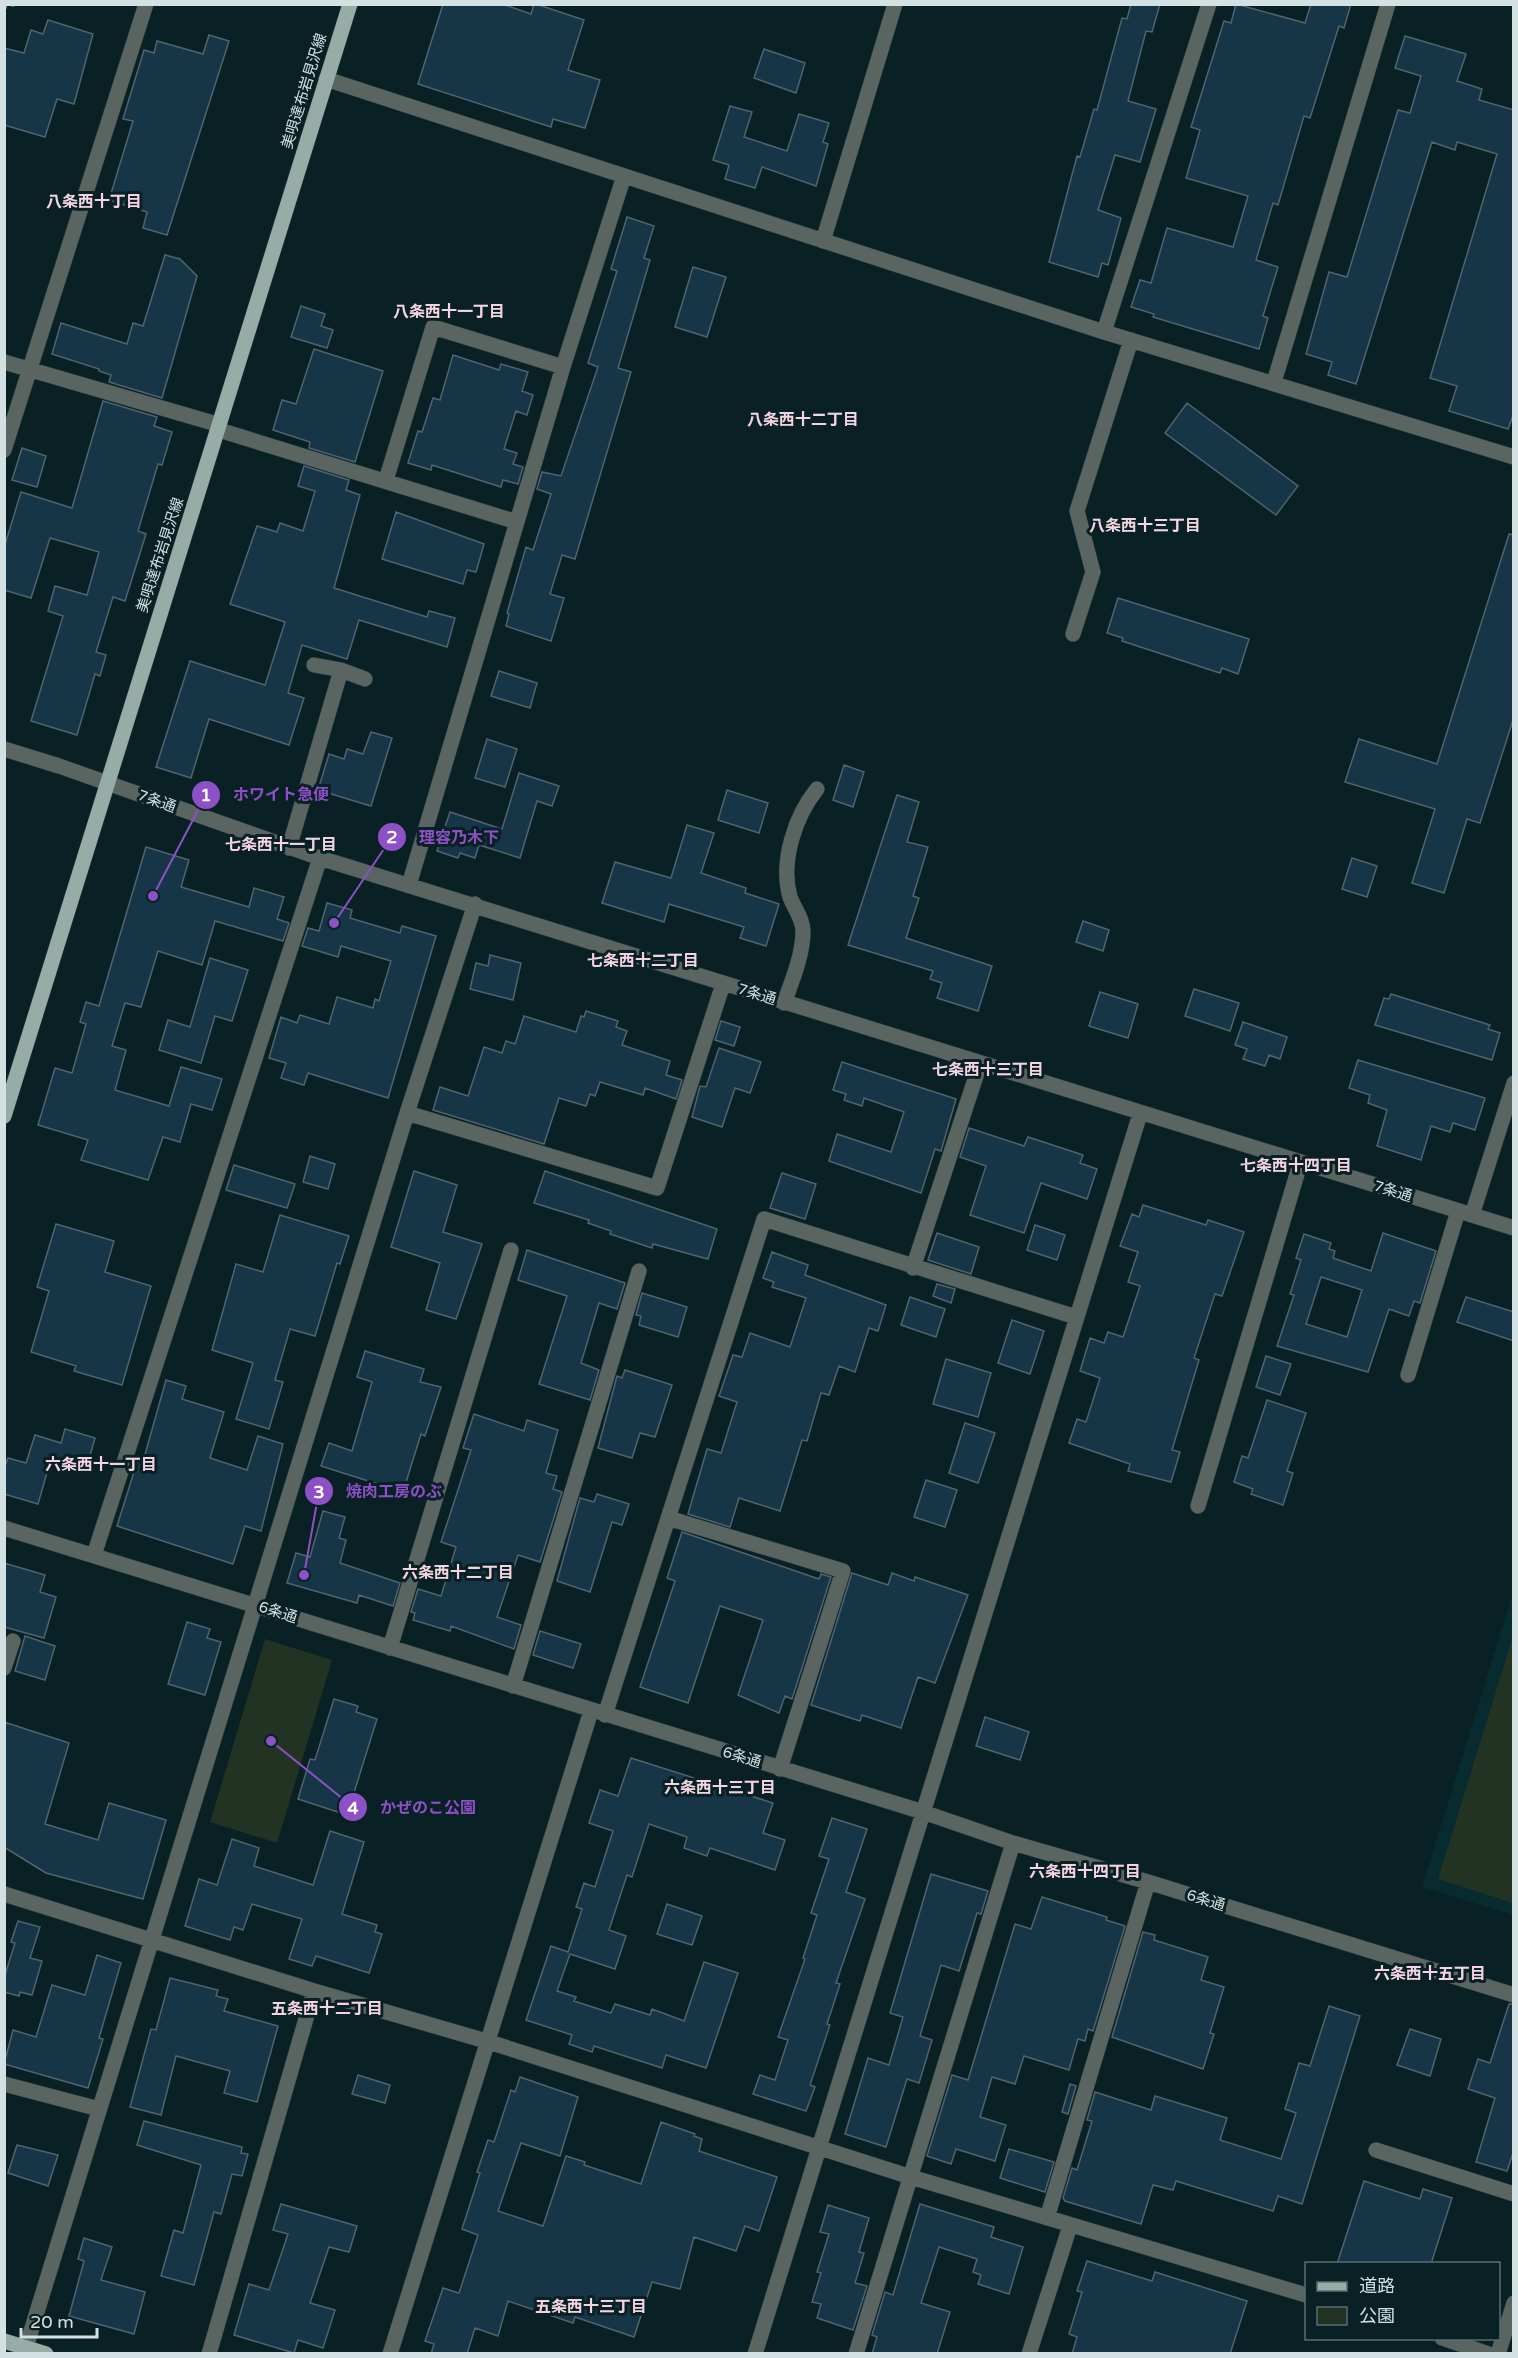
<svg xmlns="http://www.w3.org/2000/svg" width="1518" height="2358" font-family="'Varela Round','Noto Sans JP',sans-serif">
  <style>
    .built { fill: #082b2f }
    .park { fill: #223324 }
    .building { fill: #163546; stroke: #50636f; stroke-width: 1.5; fill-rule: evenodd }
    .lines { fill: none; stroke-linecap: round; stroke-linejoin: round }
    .minor-casing { stroke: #253c3f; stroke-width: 16 }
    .major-casing { stroke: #253c3f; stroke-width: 16 }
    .path { stroke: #687b7e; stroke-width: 4; stroke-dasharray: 3 4.5; stroke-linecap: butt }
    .minor { stroke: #5a6461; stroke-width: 15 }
    .major { stroke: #97aca6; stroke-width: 15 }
    .labels { text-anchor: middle; stroke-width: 6; stroke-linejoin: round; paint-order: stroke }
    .street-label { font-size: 15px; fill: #d3e1e3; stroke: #092124 }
    .neighbourhood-label { font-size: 16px; font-weight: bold; fill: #f5d4e2; stroke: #092124 }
    .leader { fill: none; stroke: #8d50c6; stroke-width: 2 }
    .callout-dot { fill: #8d50c6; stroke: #092124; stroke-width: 2 }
    .mark-label { font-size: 18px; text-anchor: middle; font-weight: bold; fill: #fff }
    .callout-label { font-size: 16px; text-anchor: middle; font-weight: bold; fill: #8d50c6; stroke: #092124; stroke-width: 6; stroke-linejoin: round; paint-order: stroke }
  </style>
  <rect width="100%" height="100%" fill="#092124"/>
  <!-- built -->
  <path class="built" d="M1513 1593V1915L1422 1887Z"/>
  <!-- park -->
  <path class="park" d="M1513 1636V1903L1438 1879Z
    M265 1639 332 1660 277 1843 210 1822Z"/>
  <!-- building -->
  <path class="building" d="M443 4H502L531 14 534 4H536L584 20 568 70 600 80 585 128 553 119 551 127 418 84Z
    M1131 4H1160L1152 32 1146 31 1128 101 1156 109 1140 162 1115 155 1098 210 1121 218 1108 265 1102 263 1098 277 1049 262 1077 156 1080 157 1094 109 1097 110 1122 18 1127 19Z
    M1236 4 1305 23 1311 4H1351L1344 28 1339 26 1310 118 1304 116 1278 205 1273 203 1256 260 1278 267 1263 316 1268 318 1259 349 1153 317 1154 314 1131 307 1140 280 1151 283 1167 228 1233 247 1248 196 1186 178 1200 130 1191 127 1224 21 1231 23Z
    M48 20 93 34 74 104 57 99 45 137 4 125V48L24 53 31 30 43 34Z
    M209 35 229 41 167 235 143 228 147 212 109 200 133 121 123 119 144 50 154 53 157 41 203 54Z
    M1405 36 1466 54 1457 81 1482 89 1479 100 1514 110V413L1508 429 1449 411 1457 386 1430 378 1497 154 1457 142 1455 150 1432 142 1356 384 1328 375 1332 362 1306 354 1329 272 1347 277 1398 110 1410 113 1421 76 1395 68Z
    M764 49 805 63 796 93 754 78Z
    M730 106 752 112 744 137 787 151 799 114 829 123 823 142 828 144 816 186 762 167 755 188 725 179 729 165 713 160Z
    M627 217 654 226 644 258 650 260 618 368 631 372 575 559 562 555 550 594 564 598 551 641 506 626 509 614 507 613 526 547 533 550 551 494 537 489 542 472 561 476 598 367 588 363 617 271 611 269Z
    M165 255 180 259 197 276 162 398 109 382 111 375 99 371V369L52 354 61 323 127 344 133 323 143 326Z
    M693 267 726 277 707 337 675 327Z
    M301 306 325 314 321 326 333 330 327 348 291 337Z
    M314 349 383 371 355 462 309 448 310 442 273 430 282 400 296 404Z
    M453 355 499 370 501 364 528 372 522 391 533 395 527 415 516 411 504 449 517 453 513 464 523 467 518 484 503 480 501 487 432 465 431 470 408 463 418 431 422 432 433 398 440 400Z
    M103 401 157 417 154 426 172 432 162 465 158 464 138 531 146 534 125 601 113 597 96 652 106 655 100 676 95 674 77 735 31 721 63 616 48 611 55 586 87 595 99 552 50 538 31 598 4 590V548L21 492 72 508Z
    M1187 403 1298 486 1276 515 1165 433Z
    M22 448 46 456 37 487 12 480Z
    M304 466 349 480 346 490 360 495 334 588 427 617 429 611 455 618 447 647 359 620 347 659 302 645 288 693 304 698 289 745 209 719 191 778 156 767 190 661 265 685 285 622 230 604 257 526 277 532 280 523 303 531 315 491 298 486Z
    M396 512 484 544 476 572 467 570 463 584 382 559Z
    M1509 534 1514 535V717L1480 823 1467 819 1444 893 1412 883 1435 809 1345 782 1359 739 1437 764Z
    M1118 598 1249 639 1238 674 1222 668 1220 673 1122 641 1123 638 1107 633Z
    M499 671 537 683 530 708 491 696Z
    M371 732 392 738 371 806 318 790 329 754 344 759 347 749 363 754Z
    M487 739 517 749 505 787 475 778Z
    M844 765 864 772 853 807 833 800Z
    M519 773 559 786 552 806 537 801 520 858 479 845 475 858 460 853 458 858 437 851 450 812 502 829Z
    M727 790 768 803 759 833 718 820Z
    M897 795 919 802 907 842 928 847 913 896 919 898 906 938 992 966 978 1011 937 998 942 983 930 979 933 971 848 945Z
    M687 825 714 833 701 873 746 888 745 893 779 904 766 946 740 938 744 927 669 904 664 922 602 903 615 862 671 878Z
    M146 847 189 860 181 887 249 907 254 888 284 897 277 919 289 923 283 941 215 921 202 965 158 951 141 1007 125 1003 112 1046 126 1050 115 1090 169 1106 181 1067 222 1079 212 1110 191 1104 180 1142 163 1137 148 1180 81 1160 88 1140 38 1125 55 1068 72 1073 86 1024 80 1022 86 1002 99 1006Z
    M1352 858 1377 866 1367 897 1342 889Z
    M327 903 352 910 350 918 400 933 402 926 436 936 388 1098 308 1073 304 1085 281 1078 286 1063 269 1058 281 1017 297 1023 300 1015 329 1024 337 997 373 1008 375 999 379 1001 391 961 341 946 338 957 302 946 308 928 319 931Z
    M1083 921 1109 930 1103 951 1076 942Z
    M490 955 521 963 513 1000 470 989 476 963 488 966Z
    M210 958 248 970 232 1021 215 1016 201 1063 159 1050 168 1020 190 1027Z
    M1194 989 1239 1003 1230 1031 1185 1016Z
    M1100 992 1138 1004 1128 1038 1089 1026Z
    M1391 994 1490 1025 1488 1029 1500 1033 1492 1060 1375 1025 1384 998 1389 999Z
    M586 1011 618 1021 616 1027 627 1031 622 1045 670 1061 666 1075 682 1080 676 1099 645 1088 643 1095 600 1082 595 1096 590 1094 586 1106 559 1098 544 1144 433 1110 440 1087 468 1096 484 1047 502 1053 506 1041 515 1044 524 1016 576 1032 581 1016 584 1017Z
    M721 1021 740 1027 734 1046 715 1040Z
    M1243 1022 1287 1037 1280 1059 1269 1055 1265 1066 1243 1059 1247 1049 1235 1045Z
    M719 1048 761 1062 750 1093 735 1088 722 1127 692 1117 700 1086 706 1087Z
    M1358 1060 1485 1098 1475 1130 1453 1123 1450 1132 1431 1126 1421 1160 1377 1146 1387 1110 1368 1103 1370 1095 1349 1088Z
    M842 1062 956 1099 941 1151 935 1149 921 1193 829 1161 837 1134 891 1152 904 1112 864 1098 862 1106 844 1100 846 1094 833 1090Z
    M969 1128 1024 1146 1028 1137 1083 1155 1080 1163 1097 1169 1087 1199 1041 1183 1024 1233 970 1215 986 1166 960 1157Z
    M310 1156 335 1164 328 1189 303 1182Z
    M234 1165 295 1184 287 1208 226 1190Z
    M414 1171 457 1185 443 1232 482 1244 456 1319 426 1310 440 1263 391 1247Z
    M545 1171 717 1229 708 1259 653 1244 652 1248 610 1234 611 1231 588 1223 589 1220 534 1203Z
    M782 1173 816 1184 805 1219 770 1208Z
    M1143 1205 1206 1225 1208 1220 1244 1232 1222 1296 1215 1294 1194 1358 1199 1360 1172 1450 1180 1452 1171 1482 1128 1471 1130 1464 1069 1443 1077 1419 1086 1422 1100 1378 1080 1371 1090 1338 1104 1343 1108 1332 1123 1337 1140 1286 1128 1282 1138 1252 1120 1246 1132 1214 1139 1217Z
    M280 1215 349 1236 340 1264 337 1263 315 1336 290 1329 275 1380 283 1382 269 1429 236 1419 253 1363 212 1350 236 1264 263 1272Z
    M56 1224 114 1241 105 1272 151 1286 122 1385 74 1371 76 1366 31 1352 49 1291 37 1287Z
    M1035 1225 1065 1235 1057 1260 1027 1250Z
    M937 1233 979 1247 971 1274 928 1260Z
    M1383 1233 1436 1251 1420 1303 1414 1301 1409 1316 1389 1309 1368 1372 1277 1346 1294 1295 1290 1294 1301 1260 1296 1258 1304 1234 1331 1243 1329 1249 1335 1251 1333 1258 1371 1271ZM1321 1277 1362 1290 1347 1337 1306 1324Z
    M527 1250 625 1283 617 1309 599 1303 581 1363 599 1370 590 1400 539 1384 567 1296 518 1280Z
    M772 1252 808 1265 805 1275 886 1305 878 1331 869 1328 855 1372 839 1366 829 1395 821 1393 807 1441 802 1440 780 1511 739 1498 730 1527 688 1514 707 1449 721 1453 737 1402 719 1396 733 1355 742 1357 750 1333 790 1347 806 1298 772 1287 774 1282 763 1278Z
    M937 1284 955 1289 951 1303 933 1296Z
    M642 1293 687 1307 678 1337 639 1325 641 1316 636 1315Z
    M910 1297 945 1309 936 1337 901 1325Z
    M1466 1297 1514 1312V1341L1457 1322Z
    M1012 1320 1044 1331 1030 1374 998 1363Z
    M365 1351 424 1369 420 1382 441 1387 425 1436 421 1434 403 1492 321 1466 329 1443 352 1451 372 1382 357 1377Z
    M1266 1356 1291 1364 1280 1395 1256 1387Z
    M946 1359 991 1373 978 1417 933 1404Z
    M625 1370 672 1385 655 1437 640 1433 632 1458 598 1448 617 1376 622 1378Z
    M166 1380 186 1386 182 1399 224 1412 210 1458 247 1470 258 1436 283 1444 261 1531 245 1526 233 1564 117 1526 139 1456 144 1458Z
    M1267 1400 1306 1413 1287 1471 1293 1473 1283 1505 1251 1494 1253 1489 1234 1482 1242 1456 1248 1458Z
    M474 1414 524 1431 527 1420 558 1430 546 1473 557 1476 553 1489 562 1492 540 1562 518 1555 497 1617 521 1625 514 1649 451 1626 450 1631 413 1620 415 1613 411 1612 418 1589 441 1596 456 1547 441 1542 471 1450 463 1448Z
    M965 1423 995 1433 978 1483 949 1473Z
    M65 1429 95 1438 85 1473 50 1462 38 1504 4 1494V1469L8 1458 26 1463 35 1435 61 1443Z
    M926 1480 957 1490 945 1527 914 1517Z
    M597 1494 629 1504 622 1525 612 1522 590 1592 557 1581 580 1498 594 1502Z
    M323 1511 345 1517 339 1538 346 1540 340 1563 400 1583 393 1606 359 1595 357 1603 287 1583 296 1553 310 1557Z
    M682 1532 819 1579 821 1574 831 1577 792 1699 785 1696 779 1713 738 1695 763 1620 720 1606 688 1703 640 1687 675 1581 667 1578Z
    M4 1563 45 1575 40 1592 56 1597 44 1638 4 1627Z
    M852 1573 888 1585 892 1573 914 1581 915 1577 968 1595 935 1683 918 1677 901 1728 862 1715 860 1721 811 1705Z
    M187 1622 210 1629 207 1638 221 1642 205 1695 168 1684Z
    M540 1631 581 1644 573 1668 533 1655Z
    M25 1636 55 1646 45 1680 15 1671Z
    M334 1699 358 1706 356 1712 377 1719 347 1815 298 1799 310 1759 315 1760Z
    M985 1717 1029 1732 1020 1760 976 1746Z
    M4 1722 69 1743 45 1824 98 1840 109 1803 166 1820 143 1899 46 1873 4 1847Z
    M631 1758 773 1803 763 1833 785 1840 775 1870 710 1848 707 1856 684 1848 687 1837 649 1824 632 1877 627 1875 609 1930 626 1936 615 1969 570 1954 557 1991 576 1997 574 2001 611 2013 615 2004 650 2015 652 2009 684 2021 704 1962 738 1973 706 2068 666 2055 662 2068 594 2046 592 2052 569 2044 572 2035 526 2020 551 1946 568 1952 582 1909 576 1907 584 1883 595 1887 613 1831 589 1823 600 1790 618 1796Z
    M832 1818 867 1829 846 1892 865 1899 836 1983 840 1984 827 2024 830 2025 810 2085 815 2087 806 2111 753 2094 760 2075 775 2080 788 2040 778 2037 805 1959 803 1958 817 1915 811 1913 829 1859 819 1856Z
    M330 1831 364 1842 342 1914 377 1925 375 1932 382 1934 369 1973 316 1956 312 1966 289 1959 302 1919 252 1904 243 1930 234 1927 230 1940 185 1926 199 1879 217 1885 232 1839 259 1848 254 1866 313 1885Z
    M931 1874 988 1891 981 1914 977 1913 959 1971 941 1965 920 2036 932 2040 919 2083 907 2079 886 2147 845 2134 868 2058 889 2065 903 2017 890 2013Z
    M1042 1897 1107 1917 1106 1920 1125 1926 1093 2031 1088 2029 1085 2041 1078 2039 1069 2070 1024 2056 1015 2084 992 2077 980 2117 1006 2125 995 2161 956 2149 951 2164 927 2156 952 2075 968 2080 1015 1924 1031 1929Z
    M667 1904 702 1916 692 1945 657 1934Z
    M18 1921 40 1927 30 1958 42 1961 32 1995 20 1992 19 1996 4 1992V1978L15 1943 11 1942Z
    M1143 1932 1155 1935 1154 1940 1208 1957 1201 1980 1224 1987 1210 2033 1214 2034 1203 2069 1112 2037Z
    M97 1955 121 1963 99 2038 103 2039 88 2088 4 2064 13 2030 36 2037 52 1985 85 1995Z
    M170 1978 218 1990 216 1996 228 1999 224 2011 278 2026 257 2102 224 2093 230 2071 176 2056 161 2115 130 2107 151 2029 156 2030Z
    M1509 2004H1514V2150L1507 2171 1476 2162 1495 2098 1468 2089 1478 2059 1490 2063Z
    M1329 2006 1360 2016 1302 2204 1278 2196 1273 2211 1176 2181 1173 2190 1153 2185 1141 2224 1065 2201 1063 2198 1072 2168 1077 2170 1092 2121 1087 2120 1095 2092 1151 2110 1155 2096 1227 2118 1220 2140 1281 2159 1296 2113 1285 2109 1299 2063 1310 2066Z
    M1410 2029 1441 2039 1430 2076 1397 2065Z
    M358 2075 390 2085 385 2103 352 2094Z
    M520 2077 578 2097 560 2156 521 2143 498 2211 543 2226 566 2156 585 2162 584 2165 641 2184 661 2122 695 2134 694 2136 702 2139 699 2151 777 2177 759 2231 745 2226 736 2251 694 2237 680 2289 652 2282 634 2337 575 2317 573 2323 508 2301 498 2336 475 2328 467 2354H431L434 2344 425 2341 443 2288 459 2293 478 2235 462 2229 480 2173 477 2172 488 2140 494 2142 511 2090 515 2092Z
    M1070 2084 1076 2086 1068 2114 1062 2112Z
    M144 2121 242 2147 241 2153 248 2154 242 2176 232 2174 221 2214 214 2212 194 2285 161 2276 174 2230 183 2233 201 2165 137 2145Z
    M17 2145 58 2155 48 2186 8 2173Z
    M1009 2149 1054 2162 1045 2192 1000 2178Z
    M1364 2181 1420 2199 1423 2189 1452 2198 1431 2264H1337Z
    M281 2204 357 2226 349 2252 329 2247 310 2303 335 2310 323 2348 298 2340 294 2353 234 2335 249 2284 269 2290 288 2234 273 2230Z
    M920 2204 994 2227 991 2237 1023 2247 1009 2294 978 2284 981 2275 973 2272 977 2259 939 2247 921 2303 950 2312 937 2354H872L877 2337 872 2335 885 2292 893 2295Z
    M828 2205 869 2218 859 2252 864 2253 855 2283 867 2286 853 2330 817 2318 821 2304 812 2302 821 2273 817 2272 829 2234 820 2232Z
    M84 2238 112 2247 101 2280 145 2292 134 2334 69 2316 84 2261 78 2259Z
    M1087 2261 1152 2281 1155 2272 1247 2301 1230 2354H1072L1077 2337 1069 2334 1082 2292 1077 2291Z"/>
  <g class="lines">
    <defs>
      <path id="minor" d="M326 79 1104 332 1514 457
        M823 241 895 4
        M1104 332 1209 4
        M4 362 220 425
        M1274 382 1388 4
        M219 430 517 522
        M4 450 146 4
        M386 480 433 327 563 367
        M1073 634 1093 572 1077 511 1131 340
        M314 665 341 670 365 679
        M4 749 59 766 320 858 1514 1228
        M289 848 341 670
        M409 885 563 367 624 176
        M784 1003C792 981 803 955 803 931 803 919 794 908 790 897 780 862 795 816 817 789
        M407 1113 657 1188 723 984
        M1472 1215 1514 1083
        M913 1268 980 1064
        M1408 1375 1458 1211
        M1198 1506 1300 1164
        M668 1518 843 1571 780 1769
        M4 1528 923 1812 1013 1843 1148 1882 1514 1995
        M94 1555 320 858
        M390 1648 511 1250
        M4 1668 13 1641
        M513 1686 639 1271
        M605 1715 764 1219 1076 1317
        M4 1894 314 1991 486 2041 911 2177 1306 2295
        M4 2084 99 2109
        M1376 2150 1514 2194
        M1047 2218 1148 1882
        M1442 2338 1489 2354
        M24 2354 407 1113 475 904
        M209 2354 314 1991
        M390 2354 591 1711
        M755 2354 1140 1114
        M856 2354 1013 1843
        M1029 2354 1070 2226
        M1498 2354 1514 2303"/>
      <path id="major" d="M4 1116 350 4
        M4 2341 46 2354"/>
    </defs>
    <!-- minor casing -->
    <use href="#minor" class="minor-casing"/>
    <!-- major casing -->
    <use href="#major" class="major-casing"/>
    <!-- path -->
    <path class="path" d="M4 7 16 4"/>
    <!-- minor -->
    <use href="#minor" class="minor"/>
    <!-- major -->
    <use href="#major" class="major"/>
  </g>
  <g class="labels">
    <!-- street labels -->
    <g class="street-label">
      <text transform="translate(304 91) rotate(-73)" y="5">美唄達布岩見沢線</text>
      <text transform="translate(160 555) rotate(-72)" y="5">美唄達布岩見沢線</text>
      <text transform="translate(157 801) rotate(20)" y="5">7条通</text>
      <text transform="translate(757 994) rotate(17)" y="5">7条通</text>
      <text transform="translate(1393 1191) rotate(17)" y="5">7条通</text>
      <text transform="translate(278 1612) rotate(18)" y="5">6条通</text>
      <text transform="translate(742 1757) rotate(17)" y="5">6条通</text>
      <text transform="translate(1206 1900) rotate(17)" y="5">6条通</text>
    </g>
    <!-- neighbourhood labels -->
    <g class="neighbourhood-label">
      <text x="94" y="207">八条西十丁目</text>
      <text x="449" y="317">八条西十一丁目</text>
      <text x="803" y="425">八条西十二丁目</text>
      <text x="1145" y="531">八条西十三丁目</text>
      <text x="281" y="850">七条西十一丁目</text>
      <text x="643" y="966">七条西十二丁目</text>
      <text x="988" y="1075">七条西十三丁目</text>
      <text x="1296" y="1171">七条西十四丁目</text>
      <text x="101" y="1470">六条西十一丁目</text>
      <text x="458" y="1578">六条西十二丁目</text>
      <text x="720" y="1793">六条西十三丁目</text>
      <text x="1085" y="1877">六条西十四丁目</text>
      <text x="1430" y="1979">六条西十五丁目</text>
      <text x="327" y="2014">五条西十二丁目</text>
      <text x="591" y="2312">五条西十三丁目</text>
    </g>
  </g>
  <!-- callouts -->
  <path class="leader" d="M153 896L206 795M334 923L392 837M304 1575L319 1491M271 1741L353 1807"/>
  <g class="callout-dot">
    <circle cx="153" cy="896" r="6"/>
    <circle cx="334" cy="923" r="6"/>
    <circle cx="304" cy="1575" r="6"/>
    <circle cx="271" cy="1741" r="6"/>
    <circle cx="206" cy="795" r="15"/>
    <circle cx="392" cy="837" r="15"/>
    <circle cx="319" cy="1491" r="15"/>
    <circle cx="353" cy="1807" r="15"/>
  </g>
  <g class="mark-label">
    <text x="206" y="801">1</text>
    <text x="392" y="843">2</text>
    <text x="319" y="1498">3</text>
    <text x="353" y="1814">4</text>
  </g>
  <g class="callout-label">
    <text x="281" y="800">ホワイト急便</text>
    <text x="459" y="843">理容乃木下</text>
    <text x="394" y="1497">焼肉工房のぶ</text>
    <text x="428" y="1813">かぜのこ公園</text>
  </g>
  <!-- border -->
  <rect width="1518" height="2358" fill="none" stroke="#d3e1e3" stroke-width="12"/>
  <!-- legend -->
  <rect x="1305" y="2262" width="195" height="78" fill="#092124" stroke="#5a6e70" stroke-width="1.5"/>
  <rect x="1317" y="2282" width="30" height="9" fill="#97aca6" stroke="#5a6e70" stroke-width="1.5"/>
  <text x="1359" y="2292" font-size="18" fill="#d3e1e3">道路</text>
  <rect x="1317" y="2307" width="30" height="18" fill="#223324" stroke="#5a6e70" stroke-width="1.5"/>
  <text x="1359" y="2322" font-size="18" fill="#d3e1e3">公園</text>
  <!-- scale -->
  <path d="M21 2328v9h76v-9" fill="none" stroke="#d3e1e3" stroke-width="3"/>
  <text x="30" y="2328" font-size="18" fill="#d3e1e3" stroke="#092124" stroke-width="4.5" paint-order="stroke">20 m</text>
</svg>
